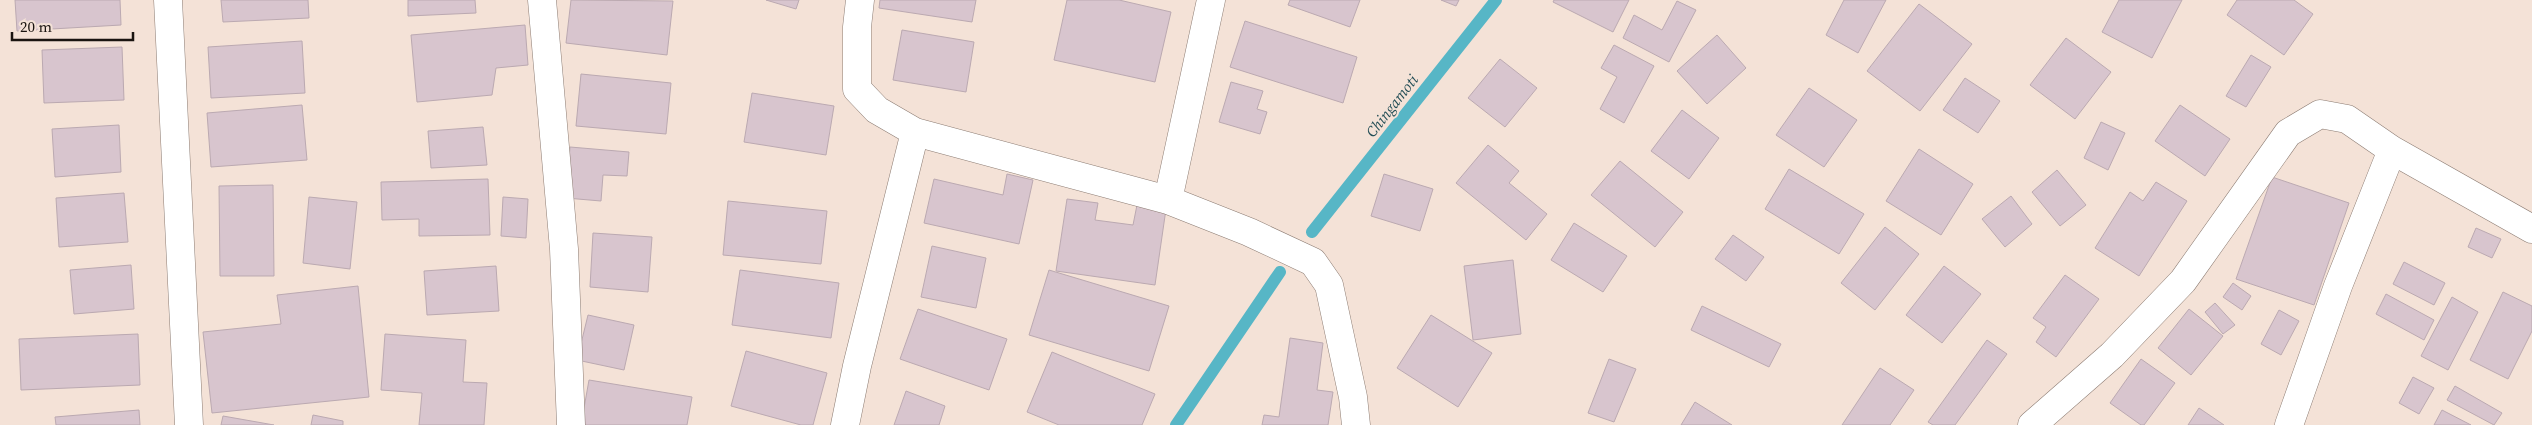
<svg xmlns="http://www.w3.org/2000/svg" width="2532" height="425" font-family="'Source Serif 4',serif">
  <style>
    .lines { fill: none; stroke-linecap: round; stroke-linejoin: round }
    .stream { stroke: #57b6c6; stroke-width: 12 }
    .building { fill: #d8c5ce; stroke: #bba9b1 }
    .minor-casing { stroke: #8c7c73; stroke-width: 29 }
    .minor { stroke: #fff; stroke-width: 28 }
    .labels { text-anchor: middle; stroke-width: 4; stroke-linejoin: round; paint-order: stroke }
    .water-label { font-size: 15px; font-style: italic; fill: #254f57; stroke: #f4e2d7 }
  </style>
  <rect width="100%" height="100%" fill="#f4e2d7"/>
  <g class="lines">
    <!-- stream -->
    <path class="stream" d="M1312 232 1496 0
      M1176 425 1280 272"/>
  </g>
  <!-- building -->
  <path class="building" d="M15 0H120L121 25 17 31Z
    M221 0H308L309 18 223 22Z
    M408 0H475L476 13 408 16Z
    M571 0 673 1 667 55 566 43Z
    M766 0H799L796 9Z
    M880 0H976L972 22 879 8Z
    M1067 0H1119L1171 12 1155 82 1054 60Z
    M1290 0H1360L1350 27 1288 5Z
    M1441 0H1459L1456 6Z
    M1554 0H1629L1613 32 1553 2Z
    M1844 0H1886L1858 53 1826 35Z
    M2119 0H2182L2152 58 2102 32Z
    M2237 0H2294L2313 14 2284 55 2227 15Z
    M1677 1 1696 10 1669 62 1623 38 1634 15 1662 30Z
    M1919 4 1972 44 1920 111 1867 71Z
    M1245 21 1357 57 1343 103 1230 67Z
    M525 25 528 65 496 68 492 95 417 102 411 35Z
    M902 30 974 42 966 92 893 80Z
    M1717 35 1746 68 1707 104 1677 71Z
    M2066 38 2111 72 2075 119 2030 85Z
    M302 41 305 93 211 98 208 47Z
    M1614 45 1654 66 1624 123 1600 109 1617 77 1601 68Z
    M122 47 124 100 44 103 42 50Z
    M2251 55 2271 67 2246 107 2226 96Z
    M1500 59 1537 88 1505 127 1468 98Z
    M581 74 671 83 666 134 576 126Z
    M1965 78 2000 101 1978 133 1943 110Z
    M1231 82 1263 91 1257 109 1267 112 1260 134 1219 122Z
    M1809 88 1857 120 1824 167 1776 135Z
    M752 93 834 106 826 155 744 142Z
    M302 105 307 160 211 167 207 113Z
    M2180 105 2230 139 2205 176 2155 141Z
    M1682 110 1719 138 1689 179 1651 151Z
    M2101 122 2125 133 2108 170 2084 158Z
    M119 125 121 172 55 177 52 129Z
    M483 127 487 165 431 168 428 131Z
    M1488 145 1519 171 1509 183 1547 214 1526 240 1456 183Z
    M570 147 629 152 627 176 603 175 601 201 566 198Z
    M1919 149 1973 184 1941 235 1886 201Z
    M1620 161 1683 212 1655 247 1591 195Z
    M1789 169 1864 214 1839 254 1765 209Z
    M2057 170 2086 205 2060 226 2032 192Z
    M1007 174 1033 180 1019 244 924 223 934 179 1003 195Z
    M1384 174 1433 189 1420 231 1371 216Z
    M2272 177 2349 203 2314 305 2236 279Z
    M488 179 490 235 419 236V219L382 220 381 182Z
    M2156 182 2187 201 2139 276 2095 248 2130 192 2143 201Z
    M273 185 274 276H220L219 186Z
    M124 193 128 242 59 247 56 198Z
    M2011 196 2032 224 2005 247 1982 219Z
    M309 197 357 202 350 269 303 263Z
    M503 197 528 199 526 238 501 236Z
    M1067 199 1098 203 1095 220 1133 225 1137 205 1166 209 1155 285 1056 271Z
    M728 201 827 211 821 264 723 255Z
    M1574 223 1627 256 1603 292 1551 260Z
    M1885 227 1919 254 1875 310 1841 283Z
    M2476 228 2501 239 2492 258 2468 247Z
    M593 233 652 237 648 292 590 287Z
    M1733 235 1764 257 1746 281 1715 259Z
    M932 246 986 258 976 308 921 297Z
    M1513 260 1521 334 1473 340 1464 266Z
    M2404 262 2445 283 2434 305 2393 284Z
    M131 265 134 309 74 314 70 270Z
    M496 266 499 311 427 315 424 271Z
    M1944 266 1981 294 1942 343 1906 315Z
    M740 270 839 283 831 338 732 325Z
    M1049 270 1169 306 1149 371 1029 335Z
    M2065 275 2099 299 2056 357 2036 342 2046 327 2033 318Z
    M2233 283 2251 296 2242 310 2223 297Z
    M358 286 369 397 212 413 203 332 281 324 277 295Z
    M2503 292 2532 306V331L2508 379 2470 360Z
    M2386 294 2434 320 2424 340 2376 314Z
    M2452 297 2478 312 2448 370 2421 356Z
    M2215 303 2235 325 2223 334 2205 312Z
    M1702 306 1781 344 1769 367 1691 330Z
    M918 309 1007 339 989 390 900 359Z
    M2189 309 2223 336 2191 375 2158 348Z
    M2279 310 2299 321 2281 355 2261 344Z
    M588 315 634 325 624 370 577 360Z
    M1431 315 1492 353 1458 407 1397 368Z
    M138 334 140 385 21 390 19 339Z
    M385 334 466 340 463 382 487 383 484 425H419L422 393 381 390Z
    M1290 338 1323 343 1317 390 1333 392 1328 425H1262L1264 415 1279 417Z
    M1987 340 2007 354 1955 425H1933L1928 422Z
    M746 351 827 373 813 425H801L731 406Z
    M1052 352 1155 394 1142 425H1059L1027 412Z
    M1609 359 1636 369 1614 422 1588 413Z
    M2141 359 2175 383 2144 425H2141L2110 403Z
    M1880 368 1914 390 1890 425H1842Z
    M2413 377 2434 388 2419 414 2399 403Z
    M589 380 692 397 687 425H581Z
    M2455 386 2502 413 2494 425 2447 400Z
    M906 391 945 406 939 425H894Z
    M1695 402 1732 425H1681Z
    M2199 408 2224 425H2188Z
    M139 410 140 425H56L55 417Z
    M2442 410 2471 425H2434Z
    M313 415 343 421V425H311Z
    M223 416 274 425H221Z"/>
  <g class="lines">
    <defs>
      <path id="minor" d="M168 0 189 425
        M542 0 564 249 571 425
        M860 0 857 27V89L877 110 915 132 1168 200 1249 232 1313 262 1329 285 1353 397 1356 425
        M1168 200 1211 0
        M845 425 857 366 915 132
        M2032 425 2112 355 2183 281 2288 133 2320 114 2347 119 2392 150 2532 229
        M2289 425 2338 286 2392 150"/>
    </defs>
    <!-- minor casing -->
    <use href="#minor" class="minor-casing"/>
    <!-- minor -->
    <use href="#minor" class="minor"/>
  </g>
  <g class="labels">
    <!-- water labels -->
    <g class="water-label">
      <text transform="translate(1392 106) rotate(-52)" y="5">Chingamoti</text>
    </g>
  </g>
  <!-- scale -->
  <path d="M12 32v8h121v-8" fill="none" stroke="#1a1410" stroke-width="2.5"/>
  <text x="20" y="32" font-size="15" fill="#1a1410" stroke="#f4e2d7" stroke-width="4" paint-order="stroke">20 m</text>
</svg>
